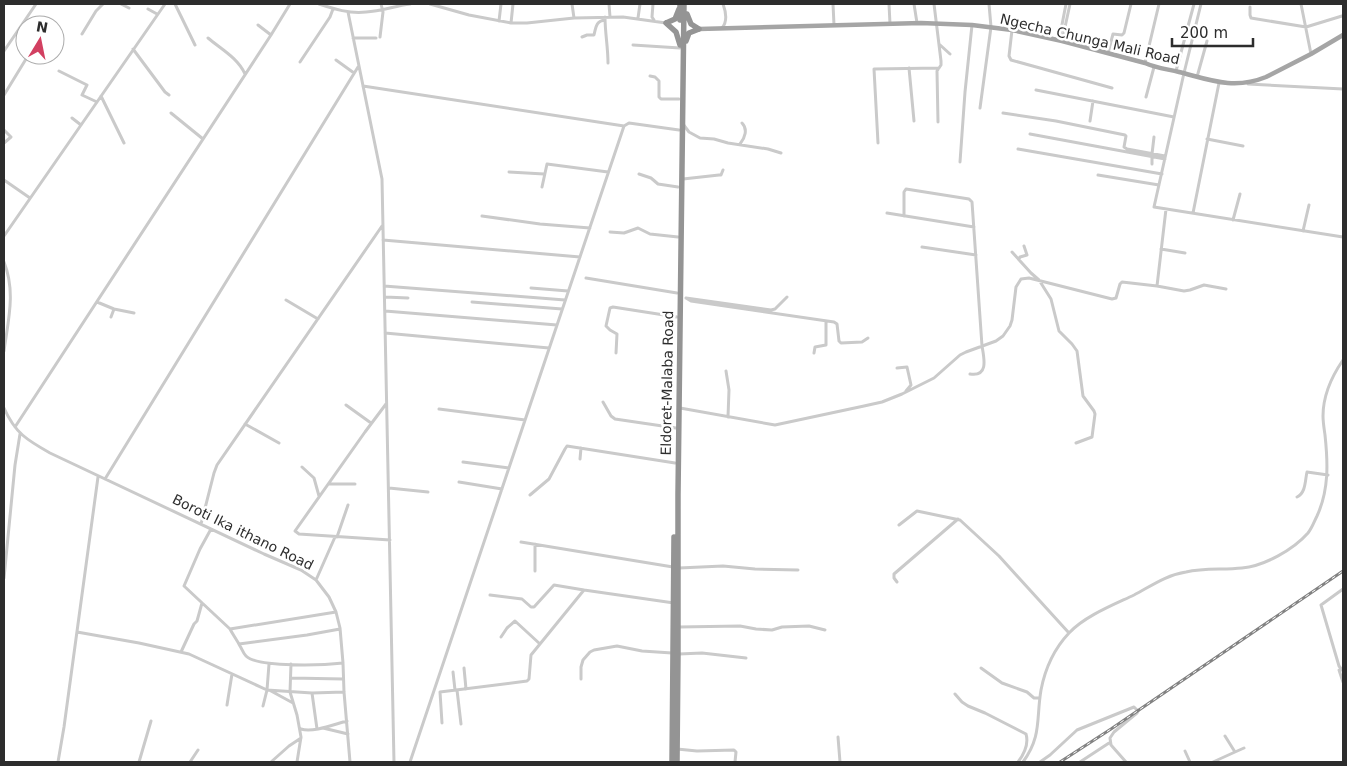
<svg xmlns="http://www.w3.org/2000/svg" width="1347" height="766" viewBox="0 0 1347 766" font-family="'DejaVu Sans',sans-serif">
	<style>
		.lines { fill: none; stroke-linecap: round; stroke-linejoin: round }
		.minor { stroke: #cacaca; stroke-width: 3 }
		.major { stroke: #a5a5a5; stroke-width: 4.5 }
		.highway { stroke: #949494; stroke-width: 5.5 }
		.rail-casing { stroke: #828282; stroke-width: 3 }
		.rail { stroke: #fff; stroke-width: 1; stroke-dasharray: 4; stroke-linecap: butt }
		.labels { text-anchor: middle; dominant-baseline: central; stroke-width: 5; stroke-linejoin: round; paint-order: stroke }
		.street-label { font-size: 14px; fill: #2d2d2d; stroke: #fff }
	</style>
	<rect width="100%" height="100%" fill="#fff"/>
	<g class="lines">
		<path class="minor" d="M121,4L129,8
			M175,4L195,45
			M319,4C334,9 350,14 366,12C381,11 395,6 410,4
			M430,4L469,15L511,23H527L574,18L623,17L666,23
			M572,4L574,18
			M609,4L610,17
			M653,4L652,17L654,20
			M833,4L834,25
			M889,4L890,24
			M914,4L917,23
			M934,4L941,61V65L937,71L938,122
			M1201,4L1184,73L1154,207L1343,237
			M1301,4L1311,54
			M1250,7V15L1251,18L1306,27L1342,16
			M148,9L157,14
			M348,12L382,179L394,762
			M605,17C605,33 608,47 608,63
			M638,18L640,4
			M499,21L501,4
			M511,23L513,4
			M258,25L271,35
			M722,28C728,21 726,12 723,4
			M1012,30L1009,56L1011,60L1112,88
			M82,34L96,11L103,4
			M380,37L383,12L381,4
			M582,37L587,35H594C596,27 596,21 605,20
			M208,38C221,49 238,58 245,74
			M353,38H376
			M1059,40L1066,4
			M1062,41L1070,4
			M939,44L950,54
			M633,45L680,48
			M133,49L165,92L169,95
			M4,51L36,4
			M1108,53L1113,34L1122,35L1124,33L1131,4
			M336,60L354,73
			M300,62L330,17L333,9
			M1145,63L1159,4
			M909,68L914,121
			M59,71L87,85L82,95L97,102
			M1176,71L1194,4
			M650,76L655,77L659,81V97L661,99H679
			M1197,77L1207,41
			M1248,84L1343,89
			M363,86L624,126L629,123L679,130
			M1036,90L1174,117
			M4,95L26,59
			M101,96L124,143
			M1146,97L1154,67
			M980,108L991,27L989,4
			M171,113L203,139
			M1003,113L1056,121L1125,135L1126,136L1124,147L1127,149L1165,156
			M72,118L81,125
			M1090,121L1093,101
			M683,124L689,132L700,138L714,139L728,143L768,149L781,153
			M4,130L11,137L4,143
			M1030,134L1165,159
			M1207,139L1243,146
			M878,143L874,69L939,68
			M740,144C745,138 748,129 742,123
			M1018,149L1162,174
			M1152,154L1154,137
			M960,162L965,92L972,25
			M1152,164V156
			M509,172L544,174
			M639,174L651,178L658,184L678,187
			M1098,175L1159,185
			M683,179L719,175H721L723,170
			M4,180L30,198
			M542,187L547,164L608,172
			M887,213L974,227
			M1193,213L1219,83
			M482,216L540,224L590,228
			M904,216V192L906,189L969,199L972,202L982,346C984,358 989,377 970,374
			M1233,220L1240,194
			M1303,231L1309,205
			M610,232L624,233L638,228L650,234L678,237
			M4,236L165,4
			M383,240L580,257
			M922,247L976,255
			M1161,249L1185,253
			M1012,252L1031,273L1039,280L1051,299L1059,331L1072,344L1077,351L1083,396L1094,411L1095,414L1092,437L1076,443
			M1019,259L1020,257L1027,255L1024,246
			M4,262C16,292 8,321 4,351
			M586,278L677,293
			M384,286L565,300
			M1157,286L1184,291L1190,290L1204,285L1226,289
			M531,288L568,291
			M385,297L408,298
			M686,298L691,301L834,322L837,324L839,341L841,343L862,342L868,338
			M686,298L771,310L775,309L787,297
			M286,300L318,319
			M97,302L114,309L134,313
			M472,302L562,309
			M385,311L557,325
			M111,317L114,309
			M385,333L549,348
			M616,353L617,334L610,330L606,326L610,308L613,307L677,317
			M814,353L815,347L826,345V321
			M897,368L907,367L911,385L906,391
			M726,371L729,390L728,417
			M603,402L611,416L615,419L676,428
			M386,404L365,432L295,531L299,534L390,540
			M346,405L371,423
			M4,408C15,433 27,440 50,453L264,554L301,570L316,580L329,597L336,612L340,628L343,663L344,692L350,762
			M680,408L775,425L864,406L882,402L902,394L934,378L960,355L966,352L996,341L1003,336L1010,326L1012,320L1016,287L1021,279L1029,278L1112,299L1116,298L1120,284L1122,282L1157,286L1166,209
			M439,409L525,420
			M245,424L279,443
			M15,427L271,35L290,4
			M580,459L581,448
			M463,462L509,468
			M302,467L314,478L319,496
			M105,479L358,67
			M459,482L502,489
			M329,484H355
			M389,488L428,492
			M530,495L549,479L565,449L567,446L675,463
			M1297,497C1306,493 1305,480 1307,472L1328,475
			M201,524L214,473L217,465L382,226
			M899,525L917,511L960,520L999,556L1069,633
			M211,529L200,549L184,586L230,629C233,635 237,640 240,646C242,649 243,653 246,656C258,668 325,665 343,663
			M337,537L348,505
			M521,542L673,567
			M535,544V571
			M679,568L723,566L755,569L798,570
			M4,578L15,465L20,434
			M316,580L335,537
			M897,582L894,578V574L958,519
			M1343,589L1321,605L1339,666L1342,670H1339L1343,682
			M490,595L522,599L531,607H534L554,585L584,590
			M679,627L740,626L756,629L772,630L782,627L809,626L825,630
			M230,629L336,612
			M77,632L139,643L189,654L267,690L312,693L344,692
			M501,637L507,628L515,621L540,644
			M239,644L307,635L340,629
			M181,652L194,624L197,621L202,603
			M679,654L702,653L746,658
			M291,664L290,692L297,715L301,737L297,762
			M464,668L466,689
			M981,668L1002,683L1027,692L1034,698H1040
			M453,672L455,690
			M291,678L343,679
			M581,679V667L583,660L590,652L594,650L617,646L642,651L672,653
			M457,690L461,724
			M271,691L293,703
			M312,693L317,729
			M955,694L962,702L968,706L985,713L1026,734C1029,744 1024,754 1018,762
			M227,705L232,674
			M263,706L267,690L269,664
			M442,723L440,692L527,681L529,679L531,655L584,590L674,603
			M323,728L348,734
			M301,729C313,733 335,724 347,721
			M838,737L840,762
			M677,749L697,751L734,750L736,752L735,762
			M1185,751L1190,762
			M1235,752L1244,748
			M58,762L64,727L98,477
			M139,762L151,721
			M190,762L198,750
			M271,762L289,746L301,738
			M410,762L624,126
			M1023,762C1042,736 1036,719 1041,690C1045,669 1054,649 1069,633C1085,616 1113,605 1134,595C1151,586 1166,575 1186,572C1204,568 1223,570 1242,568C1264,566 1293,550 1308,533C1312,528 1314,522 1317,516C1329,490 1328,463 1325,435C1324,428 1323,422 1323,416C1323,395 1332,376 1343,360
			M1040,762L1050,755L1077,730L1134,707L1138,711L1137,713L1114,732L1110,738L1111,745L1126,762
			M1080,762L1109,743
			M1213,762L1235,752L1225,736"/>
		<path class="major" d="M699,29L921,23L972,25L1012,30L1062,41L1145,63C1156,68 1167,69 1179,72C1210,80 1234,90 1266,77L1311,54L1343,35"/>
		<path class="highway" d="M687,14L691,24L699,29
			M680,20V4
			M666,23L676,32L680,45
			M666,23L675,19L679,9
			M686,41L689,33L699,29
			M672,762L674,537
			M677,762L678,654V494L684,4"/>
		<g class="rail-casing">
			<path id="rail" d="M1060,762L1111,729L1343,571"/>
		</g>
		<use href="#rail" class="rail"/>
	</g>
	<g class="labels">
		<g class="street-label">
			<text transform="translate(1090 39) rotate(13)">Ngecha Chunga Mali Road</text>
			<text transform="translate(667 383) rotate(-89)">Eldoret-Malaba Road</text>
			<text transform="translate(243 532) rotate(26)">Boroti Ika ithano Road</text>
		</g>
	</g>
	<rect width="1347" height="766" fill="none" stroke="#2d2d2d" stroke-width="10"/>
	<g transform="translate(40 40) rotate(10)"><circle r="24" fill="#ffffff" stroke="#ababab"/>
	<path d="M0-4L9 19L0 12L-9 19Z" fill="#d24061"/>
	<text y="-8" font-size="14" font-weight="bold" text-anchor="middle" fill="#2d2d2d">N</text>
	</g>
	<path d="M1172 38v8h81v-8" fill="none" stroke="#2d2d2d" stroke-width="2.5"/>
	<text x="1180" y="38" font-size="15" fill="#2d2d2d" stroke="#ffffff" stroke-width="4" paint-order="stroke">200 m</text>
</svg>
